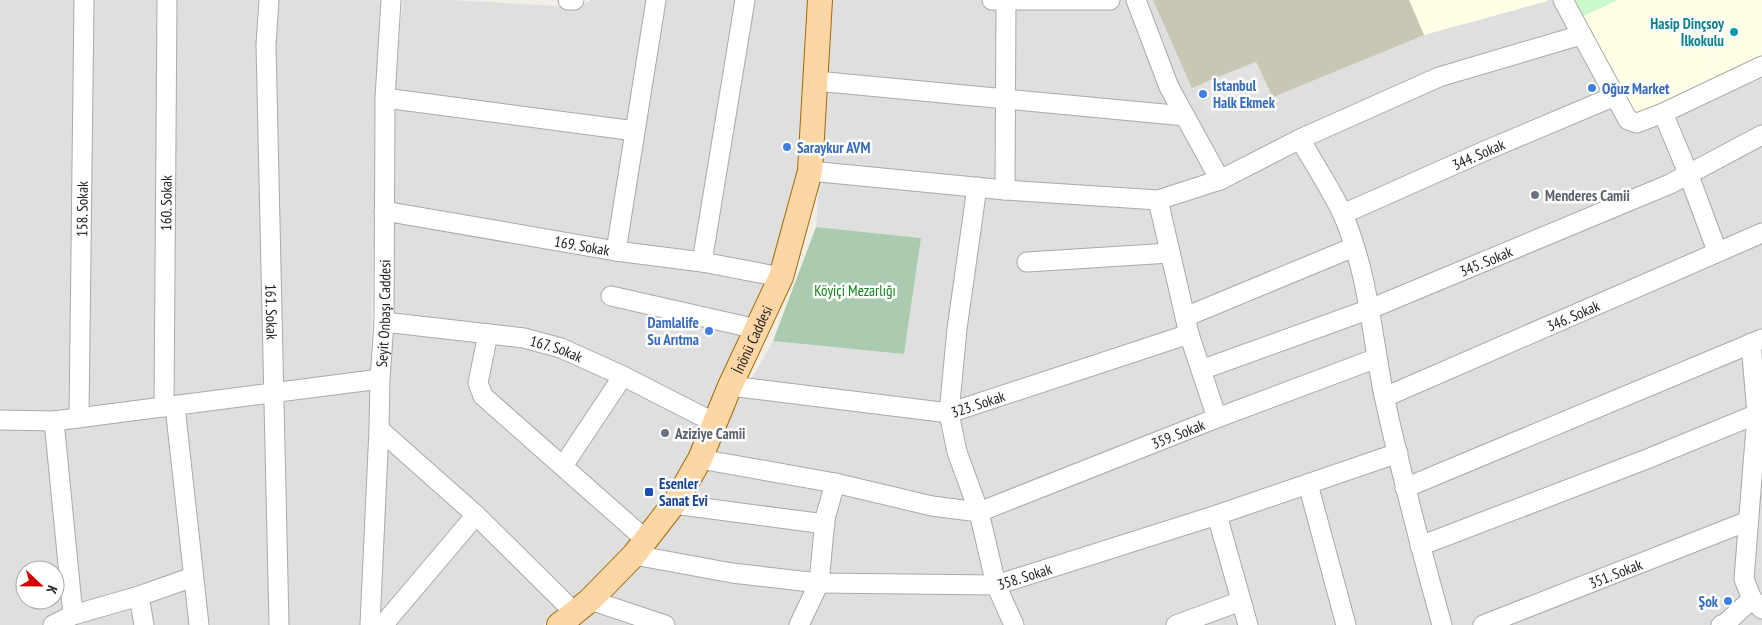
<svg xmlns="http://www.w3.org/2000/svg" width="1762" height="625" viewBox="0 0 1762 625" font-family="'PT Sans Narrow',sans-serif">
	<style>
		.residential { fill: #e0dfdf; fill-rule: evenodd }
		.education { fill: #ffffe5 }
		.construction { fill: #c7c7b4 }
		.cemetery { fill: #aacbaf }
		.park { fill: #c8facc }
		.parking { fill: #e2e2e2 }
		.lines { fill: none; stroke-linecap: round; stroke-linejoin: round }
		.minor-casing { stroke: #a9a9a9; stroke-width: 21 }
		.major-casing { stroke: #a06b00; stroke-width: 26 }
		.minor { stroke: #fff; stroke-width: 19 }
		.major { stroke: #fcd6a4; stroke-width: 24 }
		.culture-dot { fill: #0f9aa8; stroke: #fff; stroke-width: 2 }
		.shop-dot { fill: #3f7fe0; stroke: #fff; stroke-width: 2 }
		.worship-dot { fill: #6b7280; stroke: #fff; stroke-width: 2 }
		.transit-dot { fill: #1a4fb4; stroke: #fff; stroke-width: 2 }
		.labels { text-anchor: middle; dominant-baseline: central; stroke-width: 5; stroke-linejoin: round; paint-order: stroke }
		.culture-label { font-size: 15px; font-weight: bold; fill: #0d838f; stroke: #fff; text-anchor: end }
		.shop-label { font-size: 15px; font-weight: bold; fill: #366cbe; stroke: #fff; text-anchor: start }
		.street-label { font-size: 15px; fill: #222; stroke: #fff }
		.worship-label { font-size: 15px; font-weight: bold; fill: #5b616d; stroke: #fff; text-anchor: start }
		.park-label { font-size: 15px; fill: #0c8416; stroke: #fff }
		.transit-label { font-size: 15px; font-weight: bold; fill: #164399; stroke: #fff; text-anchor: start }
	</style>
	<rect width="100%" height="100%" fill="#f2efe9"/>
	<path class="residential" d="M0,0H381L363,625H0ZM25,570H55V600H25Z
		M403,0H450L576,7L591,0H811L800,164L779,267L703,436L644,528L592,586L543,625H378L392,108Z
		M830,0H1762V625H571L672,517L773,341L904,354L921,238L816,227Z"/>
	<path class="education" d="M1409,0H1547L1548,1L1424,35Z
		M1617,0H1762V59L1637,123L1583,16Z"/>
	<path class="construction" d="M1153,0H1409L1424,35L1273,97L1256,62L1192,88Z"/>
	<path class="cemetery" d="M816,227L921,238L904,354L773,341Z"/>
	<path class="park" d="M1573,0H1617L1583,16Z"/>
	<path class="parking" d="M1256,62L1270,92L1211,116L1202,102L1210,97L1203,83Z"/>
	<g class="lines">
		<g class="minor-casing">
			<g id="minor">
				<path id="s1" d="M269,0L266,45L279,625"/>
				<path d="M568,0H574"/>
				<path d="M992,0H1110"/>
				<path d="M1136,0L1169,87L1220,180"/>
				<path d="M1563,0L1628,120L1637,123L1663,113L1762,66"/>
				<path d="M816,81L1185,116"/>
				<path d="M385,98L635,131"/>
				<path d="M1663,113L1688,173L1717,251"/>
				<path d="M1300,139C1314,164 1331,189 1343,215C1368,272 1372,336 1384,396C1401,473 1421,549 1442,625"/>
				<path d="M810,171L1005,190L1158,200L1220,180L1300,139L1439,77L1581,35"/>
				<path d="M977,187L957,329L949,413L957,452L979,512L996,585L1014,625"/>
				<path d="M1005,190L1006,1"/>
				<path d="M1158,200L1189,334L1217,418"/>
				<path id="s2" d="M384,211L616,251L702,262L781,277"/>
				<path id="s3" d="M1343,214L1487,150L1615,96"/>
				<path d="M616,251L656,0"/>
				<path d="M702,262L745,0"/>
				<path d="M1027,262L1170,253"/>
				<path d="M611,296L757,329"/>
				<path d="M1185,317L1354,247"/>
				<path id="s4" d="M384,322L524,338L561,348L623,376L715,423"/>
				<path d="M488,334L478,383L483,396L645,539"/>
				<path d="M1751,343L1757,414L1744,579L1752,599L1762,609"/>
				<path id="s5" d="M1201,370L1370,309L1670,184L1762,135"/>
				<path id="s6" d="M730,386L949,413L1189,334"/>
				<path id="s7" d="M1385,397L1762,233"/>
				<path d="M175,406L199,625"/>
				<path id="s8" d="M164,407L167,0"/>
				<path id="s9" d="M79,418L84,0"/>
				<path d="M0,420L54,421L380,379"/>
				<path d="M54,421L73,615"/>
				<path d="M379,429L476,515L574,612"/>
				<path id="s10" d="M700,459L835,483L932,506L979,512L1217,418L1377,358"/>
				<path d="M563,466L623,376"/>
				<path d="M1308,484L1346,625"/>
				<path d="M1405,488L1762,339"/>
				<path d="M673,504L825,524"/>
				<path d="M1217,515L1248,625"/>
				<path d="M1420,546L1647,459L1762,412"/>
				<path id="s11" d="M634,555L732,573L819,583L996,585L1217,515L1398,453"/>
				<path d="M139,596L144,625"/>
				<path d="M590,600L665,625"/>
				<path d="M53,625L73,615L139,596L193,577"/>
				<path id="s12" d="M370,625L379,429L380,379L384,322L385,98L391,0"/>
				<path d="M383,625L476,515"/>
				<path d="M799,625L819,583L825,519L835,483"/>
				<path d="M1176,625L1241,601"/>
				<path id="s13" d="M1483,625L1748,521"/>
				<path d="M1721,625L1726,623L1752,599"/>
			</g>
		</g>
		<g class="major-casing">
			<g id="major">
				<path id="s14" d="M559,625L590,600L634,555L676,501L700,459L730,386L781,277L810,171L820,0"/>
			</g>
		</g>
		<use href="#minor" class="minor"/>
		<use href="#major" class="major"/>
	</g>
	<circle class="culture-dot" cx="1734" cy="32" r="5"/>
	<g class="shop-dot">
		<circle cx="1592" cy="88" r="5"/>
		<circle cx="1203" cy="94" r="5"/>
		<circle cx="787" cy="147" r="5"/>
		<circle cx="709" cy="331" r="5"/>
		<circle cx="1728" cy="601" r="5"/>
	</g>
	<g class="worship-dot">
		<circle cx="1535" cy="195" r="5"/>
		<circle cx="665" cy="433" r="5"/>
	</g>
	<rect class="transit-dot" x="644" y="487" width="10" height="10" rx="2.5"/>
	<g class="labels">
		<g class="culture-label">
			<text x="1724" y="23">Hasip Dinçsoy<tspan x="1724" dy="17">İlkokulu</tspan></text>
		</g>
		<g class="shop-label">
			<text x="1213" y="85">İstanbul<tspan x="1213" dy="17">Halk Ekmek</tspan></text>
			<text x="1602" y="88">Oğuz Market</text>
			<text x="797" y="147">Saraykur AVM</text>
			<text x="699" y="322" text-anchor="end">Damlalife<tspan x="699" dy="17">Su Arıtma</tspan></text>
			<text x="1718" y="601" text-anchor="end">Şok</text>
		</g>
		<g class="street-label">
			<text stroke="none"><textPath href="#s3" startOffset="148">344. Sokak</textPath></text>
			<text stroke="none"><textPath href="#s8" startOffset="204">160. Sokak</textPath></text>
			<text stroke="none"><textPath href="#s9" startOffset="209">158. Sokak</textPath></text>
			<text stroke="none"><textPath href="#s2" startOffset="201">169. Sokak</textPath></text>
			<text stroke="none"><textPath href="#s5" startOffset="305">345. Sokak</textPath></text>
			<text stroke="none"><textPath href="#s1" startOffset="312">161. Sokak</textPath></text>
			<text stroke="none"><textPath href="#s12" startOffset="312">Seyit Onbaşı Caddesi</textPath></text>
			<text stroke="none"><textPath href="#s7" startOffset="205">346. Sokak</textPath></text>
			<text stroke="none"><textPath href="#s14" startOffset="350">İnönü Caddesi</textPath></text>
			<text stroke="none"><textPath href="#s4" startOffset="175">167. Sokak</textPath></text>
			<text stroke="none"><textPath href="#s6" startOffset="251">323. Sokak</textPath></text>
			<text stroke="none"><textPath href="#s10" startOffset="498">359. Sokak</textPath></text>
			<text stroke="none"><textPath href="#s13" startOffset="142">351. Sokak</textPath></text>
			<text stroke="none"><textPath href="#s11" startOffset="394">358. Sokak</textPath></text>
		</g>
		<g class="worship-label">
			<text x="1545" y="195">Menderes Camii</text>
			<text x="675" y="433">Aziziye Camii</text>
		</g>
		<g class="park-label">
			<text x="855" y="290">Köyiçi Mezarlığı</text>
		</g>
		<g class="transit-label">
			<text x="659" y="483">Esenler<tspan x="659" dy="17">Sanat Evi</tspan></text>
		</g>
	</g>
	<g transform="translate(40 585) rotate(112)"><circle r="24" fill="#ffffff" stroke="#a7a7a7"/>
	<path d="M0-4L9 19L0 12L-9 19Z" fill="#d40000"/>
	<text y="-8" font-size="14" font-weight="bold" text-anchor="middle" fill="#222222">K</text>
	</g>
</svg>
